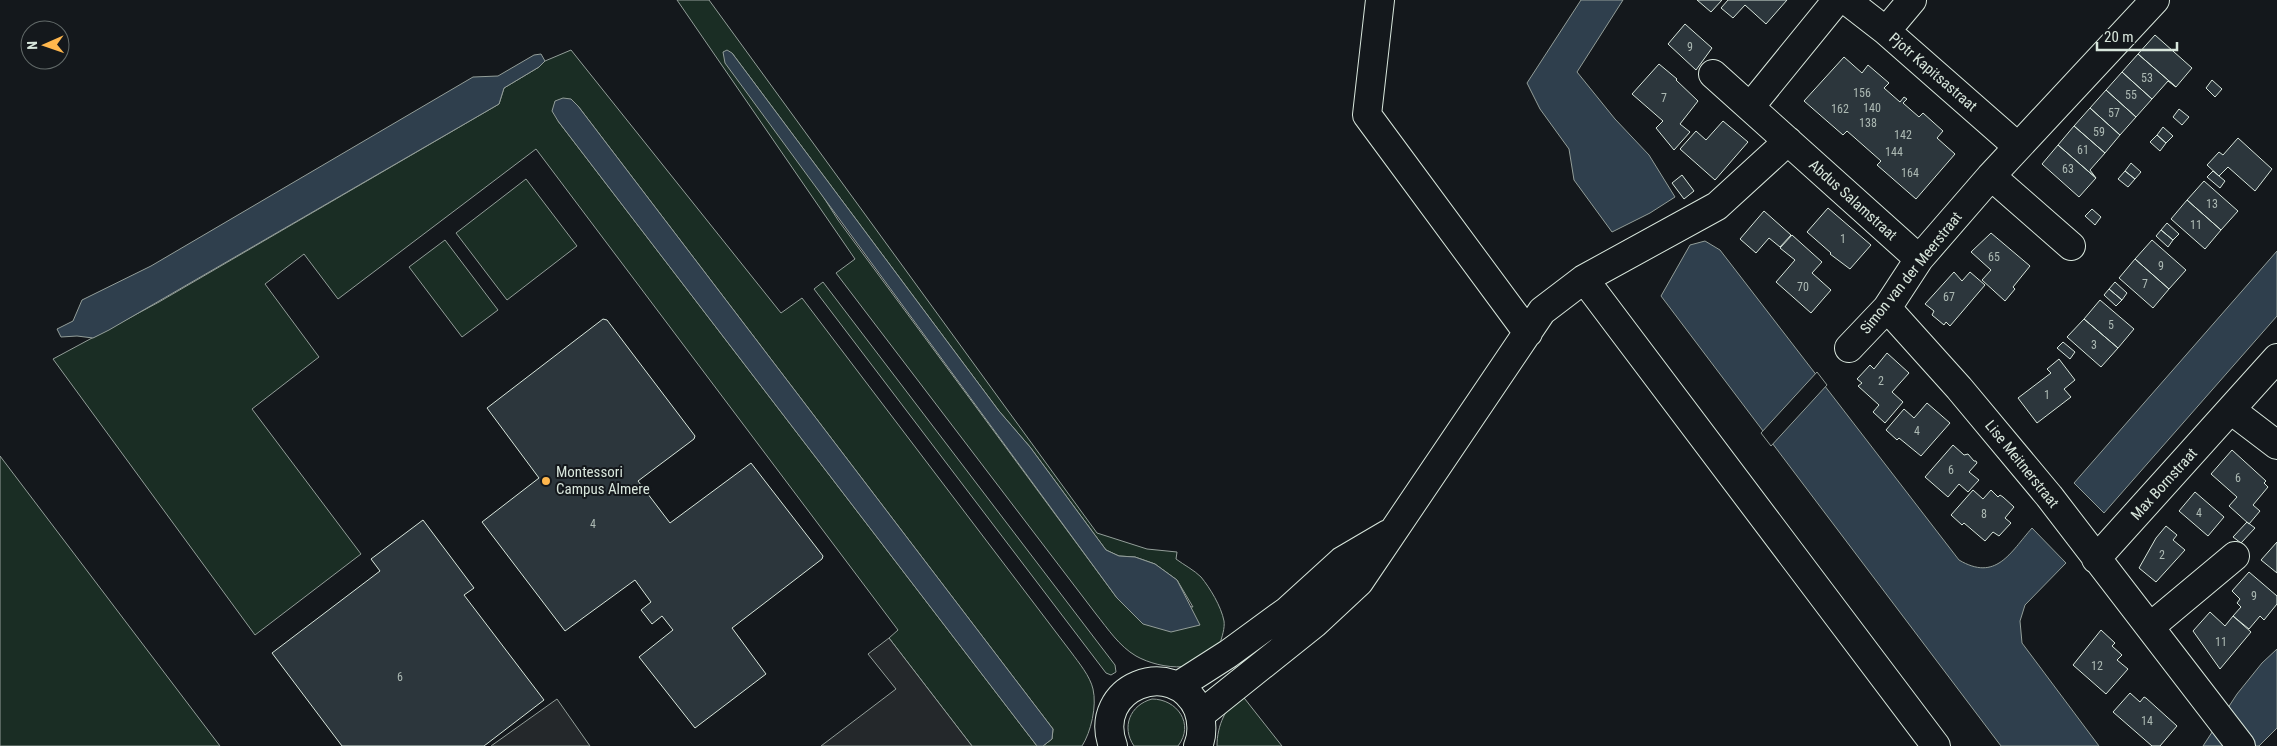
<svg xmlns="http://www.w3.org/2000/svg" width="2277" height="746" viewBox="0 0 2277 746" font-family="'Roboto Condensed',sans-serif">
	<style>
		.green { fill: #1a2d24; stroke: #939e99; fill-rule: evenodd }
		.parking { fill: #24282b; stroke: #939e99 }
		.water { fill: #2f3f4d; stroke: #939e99 }
		.pier { fill: #14181c; stroke: #939e99 }
		.building { fill: #2c363c; stroke: #d8e6dc }
		.lines { fill: none; stroke-linecap: round; stroke-linejoin: round }
		.minor-casing { stroke: #d8e6dc; stroke-width: 30 }
		.minor { stroke: #14181c; stroke-width: 28 }
		.poi-dot { fill: #ffb74d; stroke: #14181c; stroke-width: 2 }
		.labels { text-anchor: middle; dominant-baseline: central; stroke-width: 4; stroke-linejoin: round; paint-order: stroke }
		.number-label { font-size: 12px; fill: #adbab4 }
		.street-label { font-size: 15px; fill: #d8e6dc; stroke: #14181c }
		.poi-label { font-size: 15px; fill: #d8e6dc; stroke: #14181c; text-anchor: start }
	</style>
	<rect width="100%" height="100%" fill="#14181c"/>
	<path class="green" d="M677,0H709L1097,533L1147,549L1177,552L1176,559C1184,565 1194,570 1201,577C1210,588 1221,606 1224,621C1225,628 1222,637 1220,643C1207,675 1161,670 1136,656C1119,646 1108,629 1096,614L836,273L855,259ZM732,53L999,411L1030,447L1106,550L1119,556L1135,557L1155,564L1177,580L1193,607L1117,598L838,220Z
		M571,50L781,313L802,298L1071,652C1079,663 1090,676 1093,689C1097,706 1091,732 1082,746H1043L1052,739L1053,729L578,106L558,121L1037,746H972L889,638L898,630L536,149L338,299L304,254L265,284L319,357L252,409L361,554L255,635L53,359L159,302L499,104L504,88L539,67L545,61Z
		M526,179L577,246L507,300L456,233Z
		M445,240L498,310L462,337L409,267Z
		M823,282L1115,665L1116,672L1111,675L1106,673L814,289Z
		M0,456L220,746H0Z
		M1241,694L1282,746H1217C1217,725 1226,707 1241,694Z
		M1152,699C1177,699 1195,724 1178,746H1134C1121,727 1130,705 1152,699Z"/>
	<path class="parking" d="M889,638L972,746H821L896,689L868,654Z
		M557,699L590,746H491Z"/>
	<path class="water" d="M1581,0H1623L1577,72L1615,119L1649,155L1675,197L1650,213L1612,232L1574,180L1569,149L1540,109L1527,83Z
		M727,50L732,53L999,411L1030,447L1106,550L1119,556L1135,557L1155,564L1177,580L1200,625L1171,632L1143,624L1117,598L725,63L723,52Z
		M541,54L545,61L539,67L504,88L499,104L109,330L93,338L77,336L61,337L57,329L73,321L82,300L151,266L473,77L498,76L534,55Z
		M563,98L571,99L578,106L1053,729L1052,739L1043,746H1037L558,121L552,111L555,101Z
		M1705,241L1720,250L1959,560C1996,582 2010,553 2032,528L2066,563L2025,605L2020,621L2022,643L2099,746H2001L1661,296L1690,245Z
		M2277,251V316L2104,513L2074,483Z
		M2277,649V728L2259,746H2203L2237,694L2262,663Z"/>
	<path class="pier" d="M1817,372L1827,385L1771,446L1761,433Z"/>
	<path class="building" d="M1697,0H1722L1711,12Z
		M1728,0H1787L1766,24L1745,5L1733,18L1721,8Z
		M1685,24L1712,48L1696,70L1668,44Z
		M2155,35L2192,68L2176,87L2138,54Z
		M2138,54L2176,87L2168,81L2152,99L2122,72Z
		M1844,57L1862,73L1868,65L1889,83L1884,88L1900,102L1904,97L1907,99L1903,103L1919,117L1923,113L1943,131L1937,138L1955,154L1916,199L1877,165L1881,161L1847,131L1843,135L1804,101Z
		M1659,64L1677,79L1676,80L1698,101L1680,124L1690,132L1674,150L1656,128L1663,121L1632,94Z
		M2122,72L2152,99L2136,117L2106,90Z
		M2212,80L2222,89L2215,97L2206,88Z
		M2106,90L2136,117L2120,135L2090,108Z
		M2090,108L2120,135L2105,153L2074,126Z
		M2179,109L2189,117L2182,125L2173,117Z
		M1723,121L1748,142L1715,180L1680,149L1696,131L1706,140Z
		M2074,126L2105,153L2090,170L2096,178L2058,145Z
		M2163,127L2173,136L2166,143L2157,135Z
		M2157,135L2166,143L2160,151L2150,142Z
		M2238,138L2272,169L2255,191L2228,167L2219,176L2207,165L2219,152L2223,155Z
		M2058,145L2096,178L2079,197L2042,164Z
		M2131,163L2141,172L2135,179L2125,171Z
		M2125,171L2135,179L2128,187L2118,179Z
		M2213,171L2225,181L2220,188L2207,177Z
		M1682,175L1694,191L1684,199L1672,183Z
		M2204,181L2238,211L2221,230L2187,200Z
		M2187,200L2221,230L2205,249L2171,219Z
		M1828,208L1871,245L1850,269L1830,254L1831,253L1807,232Z
		M2092,209L2101,217L2095,225L2085,216Z
		M1764,211L1791,235L1780,247L1769,238L1756,253L1740,239Z
		M2167,223L2179,234L2173,240L2161,230Z
		M2161,230L2173,240L2168,247L2156,236Z
		M1991,233L2030,266L2013,287L2015,289L2005,301L1982,280L1991,270L1971,252Z
		M1792,235L1822,262L1812,273L1831,290L1811,313L1776,282L1795,260L1780,248Z
		M2152,240L2186,270L2169,289L2135,259Z
		M2135,259L2169,289L2153,308L2119,278Z
		M1954,272L1962,281L1970,272L1985,285L1950,326L1946,322L1944,325L1932,315L1934,311L1925,304Z
		M2115,282L2127,293L2122,300L2109,289Z
		M2109,289L2122,300L2116,306L2104,295Z
		M2100,300L2134,329L2118,348L2084,319Z
		M603,319L607,320L695,436L694,439L638,481L670,523L751,463L823,556L822,559L732,628L766,674L695,728L639,657L673,630L662,616L652,624L641,610L651,602L635,580L565,631L482,522L539,478L487,408Z
		M2084,319L2118,348L2101,367L2067,337Z
		M2063,342L2075,352L2070,359L2057,348Z
		M1887,353L1909,373L1892,392L1903,402L1885,423L1873,412L1879,405L1858,386L1862,383L1857,379L1870,365L1874,369Z
		M2059,359L2075,380L2064,389L2071,397L2037,423L2018,398L2051,373L2047,369Z
		M1927,403L1950,423L1921,456L1899,438L1897,440L1886,430L1904,409L1914,418Z
		M1953,445L1964,455L1968,454L1974,461H1976L1977,463L1969,472L1979,480L1968,492L1959,484L1948,497L1925,477Z
		M2232,450L2266,481L2264,483L2268,487L2253,505L2260,511L2249,524L2229,506L2237,497L2211,474Z
		M1973,490L1983,499L1991,490L1998,497L2000,495L2003,497L2014,507L2005,518L2011,523L1999,536L1993,532L1985,541L1964,523L1962,525L1951,515Z
		M2195,492L2224,517L2208,536L2179,511Z
		M423,520L474,588L464,595L544,700L484,746H342L272,653L380,571L371,559Z
		M2247,522L2255,528L2241,543L2233,537Z
		M2166,526L2177,535L2173,540L2185,550L2156,582L2139,568L2156,538Z
		M2277,542V573L2261,560Z
		M2249,572L2277,596V604L2264,620L2260,616L2249,629L2233,616L2241,607L2237,603L2240,599L2232,591Z
		M2210,612L2225,626L2233,616L2251,632L2220,669L2193,631Z
		M2101,630L2115,643L2112,646L2122,655L2117,660L2128,669L2106,694L2073,665Z
		M2130,693L2140,702L2144,697L2146,698L2177,726L2160,746H2152L2113,712Z"/>
	<g class="lines">
		<g class="minor-casing">
			<path id="minor" d="M1380,0L1367,115L1528,333
				M1846,0L1886,31L2017,146
				M1886,31L1912,0
				M1713,74L1919,259
				M1750,107L1837,0
				M1991,176L2071,246
				M1584,279L1936,746
				M1887,308L1959,388L2049,496L2241,746
				M1849,348L1887,308L1919,259L1991,176L2155,0
				M2231,410L2277,445
				M2096,559L2277,358
				M2150,627L2235,556
				M1178,686L1228,654L1287,611L1342,561L1388,534
				M1200,715L1315,623L1359,582L1542,311L1584,279L1717,206L1788,141
				M1113,746C1091,687 1174,655 1198,709C1202,720 1203,735 1198,746"/>
		</g>
		<use href="#minor" class="minor"/>
	</g>
	<circle class="poi-dot" cx="546" cy="481" r="5"/>
	<g class="labels">
		<g class="number-label">
			<text x="1690" y="47">9</text>
			<text x="2147" y="78">53</text>
			<text x="1862" y="93">156</text>
			<text x="2131" y="95">55</text>
			<text x="1664" y="98">7</text>
			<text x="1872" y="108">140</text>
			<text x="1840" y="109">162</text>
			<text x="2114" y="113">57</text>
			<text x="1868" y="123">138</text>
			<text x="2099" y="132">59</text>
			<text x="1903" y="135">142</text>
			<text x="2083" y="150">61</text>
			<text x="1894" y="152">144</text>
			<text x="2068" y="169">63</text>
			<text x="1910" y="173">164</text>
			<text x="2212" y="204">13</text>
			<text x="2196" y="225">11</text>
			<text x="1843" y="239">1</text>
			<text x="1994" y="257">65</text>
			<text x="2161" y="266">9</text>
			<text x="2145" y="284">7</text>
			<text x="1803" y="287">70</text>
			<text x="1949" y="297">67</text>
			<text x="2111" y="325">5</text>
			<text x="2094" y="345">3</text>
			<text x="1881" y="381">2</text>
			<text x="2047" y="395">1</text>
			<text x="1917" y="431">4</text>
			<text x="1951" y="470">6</text>
			<text x="2238" y="478">6</text>
			<text x="2199" y="513">4</text>
			<text x="1984" y="514">8</text>
			<text x="593" y="524">4</text>
			<text x="2162" y="555">2</text>
			<text x="2254" y="596">9</text>
			<text x="2221" y="642">11</text>
			<text x="2097" y="666">12</text>
			<text x="400" y="677">6</text>
			<text x="2147" y="721">14</text>
		</g>
		<g class="street-label">
			<text transform="translate(1933 72) rotate(41)">Pjotr Kapitsastraat</text>
			<text transform="translate(1853 200) rotate(42)">Abdus Salamstraat</text>
			<text transform="translate(1911 273) rotate(-51)">Simon van der Meerstraat</text>
			<text transform="translate(2022 464) rotate(51)">Lise Meitnerstraat</text>
			<text transform="translate(2164 484) rotate(-48)">Max Bornstraat</text>
		</g>
		<g class="poi-label">
			<text x="556" y="472">Montessori<tspan x="556" dy="17">Campus Almere</tspan></text>
		</g>
	</g>
	<g transform="translate(45 45) rotate(268)"><circle r="24" fill="#14181c" stroke="#626a69"/>
	<path d="M0-4L9 19L0 12L-9 19Z" fill="#ffb74d"/>
	<text y="-8" font-size="14" font-weight="bold" text-anchor="middle" fill="#d8e6dc">N</text>
	</g>
	<path d="M2097 42v8h80v-8" fill="none" stroke="#d8e6dc" stroke-width="2.5"/>
	<text x="2104" y="42" font-size="15" fill="#d8e6dc" stroke="#14181c" stroke-width="4" paint-order="stroke">20 m</text>
</svg>
